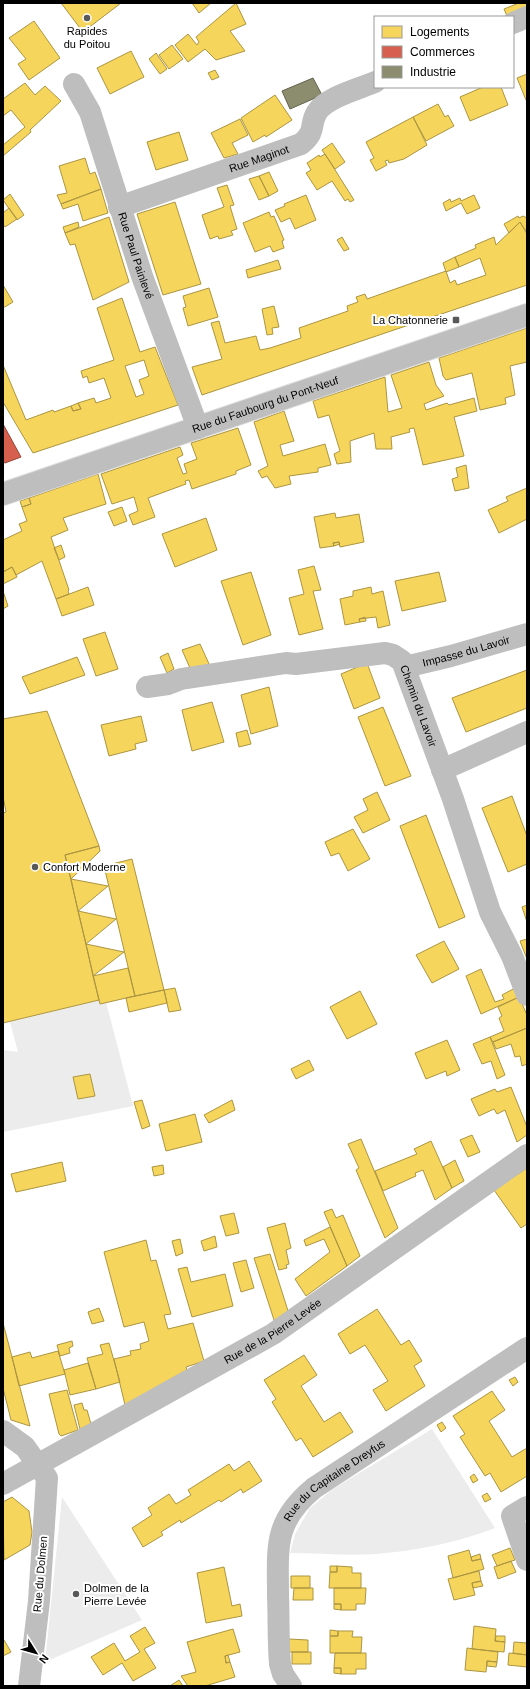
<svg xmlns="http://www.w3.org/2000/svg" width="530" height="1689" viewBox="0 0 530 1689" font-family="Helvetica,sans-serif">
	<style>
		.grass { fill: #ececec }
		.homes { fill: #f6d55c; stroke: #ac9540; fill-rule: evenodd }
		.shops { fill: #d6604d; stroke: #964336 }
		.industry { fill: #8c8c6e; stroke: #62624d }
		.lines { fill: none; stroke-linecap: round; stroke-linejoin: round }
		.major-casing { stroke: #dbdbdb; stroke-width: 24 }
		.minor { stroke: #bebebe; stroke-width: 22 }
		.major { stroke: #bebebe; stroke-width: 22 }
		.poi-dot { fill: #595959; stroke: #fff; stroke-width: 1.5 }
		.labels { text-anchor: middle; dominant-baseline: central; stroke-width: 4; stroke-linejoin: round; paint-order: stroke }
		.poi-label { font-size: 11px; fill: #000; stroke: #fff; text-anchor: start }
		.street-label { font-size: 11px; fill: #000; stroke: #fff }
	</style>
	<rect width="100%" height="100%" fill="#fff"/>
	<path class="grass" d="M99,1000L106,1002L133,1106L3,1132V1050L18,1052L10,1022Z
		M432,1429L495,1528C460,1542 414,1551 376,1554C348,1556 318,1553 290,1553L295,1534L310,1508L333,1489Z
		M62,1497L142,1620L45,1662Z"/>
	<path class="homes" d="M61,3H121L83,32Z
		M192,3H211L199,13Z
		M236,3L246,24L230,31L245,51L216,60L205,49L188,62L175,45L188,34L197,45L199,42L196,37Z
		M519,3H527V7L507,16L504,9Z
		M34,21L60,58L29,80L18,64L26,59L9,38Z
		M172,45L183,59L169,69L159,55Z
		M131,51L144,77L110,94L97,68Z
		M156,53L167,69L160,74L149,59Z
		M215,70L219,77L212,80L208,73Z
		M527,74V100H526L517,78Z
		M25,83L35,95L45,86L61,101L30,130L31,132L3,156V145L25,127L11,110L3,116V99Z
		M483,87H501L508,105L470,121L460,97Z
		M275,95L292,120L266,137L265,135L253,142L241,118Z
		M438,104L445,117L448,115L454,126L426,141L413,117Z
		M413,117L427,145L404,159L389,163L388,160L385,161L387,165L376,171L370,160L374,158L366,142Z
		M240,119L248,135L232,143L238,154L224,158L211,133Z
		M179,132L188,160L156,170L147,142Z
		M332,143L345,162L335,169L322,150Z
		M325,154L354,200L350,202L348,199L345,201L332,181L317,190L306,173L311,170L307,163L319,155L320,157Z
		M85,158L90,174L95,172L101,189L61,204L57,195L67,193L59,166Z
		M269,172L278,191L269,196L259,176Z
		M259,176L269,196L259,200L249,179Z
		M227,185L234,205L230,206L237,229L231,231L233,235L219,239L218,236L210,239L202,215L224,207L217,188Z
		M101,189L108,213L83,221L78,204L63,209L61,204Z
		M10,194L24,215L17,220L3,200Z
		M306,195L316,220L295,229L290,218L281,222L275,210L285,206L284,204Z
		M474,195L480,208L467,214L461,203L446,211L443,203L450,199L451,202L460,198L461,201Z
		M175,202L201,284L163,295L137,214Z
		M9,208L17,219L5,227L3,224V213Z
		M269,212L271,217L274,216L284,240L282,241L284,248L273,252L270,246L255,252L243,223Z
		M518,216L519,218L523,216L527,218V229L525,230L520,222L509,233L504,224Z
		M109,217L129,282L93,300L75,244L70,245L65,233Z
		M78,222L79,227L65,233L63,227Z
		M520,222L527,234V285L202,395L192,367L222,359L211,323L219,321L225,343L256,336L260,350L270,348L301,338L299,328L348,311L347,306L358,302L356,297L365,294L367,299L446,271L450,283L455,280L457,285L486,275L480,258L459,267L455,257L476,248L475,245L494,237L496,245Z
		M342,237L349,249L344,251L337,240Z
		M455,257L459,267L446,272L443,263Z
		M278,260L281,269L248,278L246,270Z
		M3,285L13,302L3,308Z
		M209,288L218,317L188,326L183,308L186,307L183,296Z
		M122,298L140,352L155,347L178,405L33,453L3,402V365L26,420L53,410L54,412L71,406L73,411L81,409L78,403L94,398L96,403L111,398L104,378L89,383L87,376L83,378L81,371L114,360L97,308ZM144,360L149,376L139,380L144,394L136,397L125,366Z
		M274,306L279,327L272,328L273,334L267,335L262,309Z
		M527,328V362L510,366L515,395L505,398L506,404L480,410L472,373L446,380L443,376L439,358Z
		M429,362L436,385L444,396L424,404L426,410L447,403L449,405L474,398L477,411L454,417L464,456L423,465L414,428L409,429L410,432L391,437L392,449H376L374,433L350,441L351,462L337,464L334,454L340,451L329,415L318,418L313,401L385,377L388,412L402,408L391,375Z
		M78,403L81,409L73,411L71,406Z
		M284,411L294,441L280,445L283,456L325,444L331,465L318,468V472L289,476L291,484L275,488L267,476L262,478L258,471L268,466L254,422Z
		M238,428L251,465L236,471V474L192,489L189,480L185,481L186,484L148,498L155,517L133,525L129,515L138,511L134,497L112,504L101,474L180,447L183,455L177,458L183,474L187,473L184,464L197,459L191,443Z
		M466,465L469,488L455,491L452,479L458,477L456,468Z
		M98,474L106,504L63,518L68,530L51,537L69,590L68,591L69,594L56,599L42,561L16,575L12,567L3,572V540L22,531L19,524L27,521L22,507L31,504L29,498Z
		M527,488V519L499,533L488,510L508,501L506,497Z
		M29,498L31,504L22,507L20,501Z
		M122,507L127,521L114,526L108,512Z
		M335,513L336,518L359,514L364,542L340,547L339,542L333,543L334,546L320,548L314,517Z
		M206,518L217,550L175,567L162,534Z
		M339,542L340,544L334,546L333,543Z
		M61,545L65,557L59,560L54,548Z
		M314,566L321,590L313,591L323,629L299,635L289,598L304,594L298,570Z
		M12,567L17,577L3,584V572Z
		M251,572L271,635L243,645L221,581Z
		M439,572L446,601L402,611L395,581Z
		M88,587L94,605L62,616L56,599Z
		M371,587L372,594L383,591L390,625L378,628L376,617L359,619L360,622L345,625L340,599L353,596V591Z
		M3,591L8,606L3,609Z
		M365,617L366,621L360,622L359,619Z
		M105,632L118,669L96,676L83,639Z
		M200,644L210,666L190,668L182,650Z
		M168,653L174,669L167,673L160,657Z
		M77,657L85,675L30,694L22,677Z
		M367,663L380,698L354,709L341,674Z
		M527,670V708L466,732L452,698Z
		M269,687L278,726L251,734L241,695Z
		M212,702L224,742L192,751L182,710Z
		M383,707L411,776L385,786L358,717Z
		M47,711L99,846L65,855L99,1000L3,1023V813L6,812L3,796V719Z
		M141,716L147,741L135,744L136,749L109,756L101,725Z
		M247,730L251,744L239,747L236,733Z
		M377,792L390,820L363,833L354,817L368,810L363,799Z
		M512,796L527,836V864L508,872L482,808Z
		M426,815L465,917L439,928L400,826Z
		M353,829L370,859L348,871L339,853L331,856L325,842Z
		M99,846L100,851L71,879L65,855Z
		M132,859L164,990L135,996L104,866Z
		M71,879L108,886L78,911Z
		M527,905V922L522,907Z
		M78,911L116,919L86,944Z
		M527,939V959L520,941Z
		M444,941L459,969L432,983L416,955Z
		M86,944L124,952L93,976Z
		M128,968L135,996L100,1004L93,976Z
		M481,969L495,1002L504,999L502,995L515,988L519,997L481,1014L466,976Z
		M175,988L181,1010L169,1012L164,990Z
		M164,990L167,1003L129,1012L126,998Z
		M360,991L377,1024L347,1039L330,1007Z
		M519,997L527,1015V1028L493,1042L490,1037L504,1031L499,1018L502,1016L498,1007Z
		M527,1028V1064L522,1066L520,1056L515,1057L511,1044L496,1049L493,1042Z
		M490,1037L505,1075L497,1079L491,1061L482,1064L473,1044Z
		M447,1040L460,1070L447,1076L446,1071L426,1079L415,1053Z
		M309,1060L314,1070L296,1079L291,1069Z
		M90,1074L95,1096L78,1099L73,1077Z
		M511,1087L527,1127V1135L517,1142L505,1110L497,1114L494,1109L479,1116L471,1099L495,1089L497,1092Z
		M142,1100L150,1126L142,1129L134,1102Z
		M232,1100L235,1110L209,1123L204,1115Z
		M195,1114L202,1142L166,1151L159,1124Z
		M472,1135L480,1152L468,1157L460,1140Z
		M361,1139L398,1228L385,1238L356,1170L359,1168L348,1144Z
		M431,1141L452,1188L435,1200L423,1170L415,1173L416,1176L383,1191L375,1171L417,1154L414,1149Z
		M455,1160L464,1181L452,1188L443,1167Z
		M62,1162L66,1181L16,1192L11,1174Z
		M163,1165L164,1174L154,1176L152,1167Z
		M527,1168V1224L521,1228L494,1190Z
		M332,1209L336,1218L343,1215L360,1256L347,1266L324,1212Z
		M234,1213L239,1233L226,1236L220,1216Z
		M285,1223L291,1248L286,1250L289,1264L286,1265L287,1268L279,1270L267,1228Z
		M330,1227L347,1266L306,1296L295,1279L330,1252L324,1239L306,1246L304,1240Z
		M215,1236L217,1247L204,1251L201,1241Z
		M180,1239L183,1253L176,1256L172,1241Z
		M146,1240L151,1261L156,1260L171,1314L164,1315L168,1329L193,1323L204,1361L186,1367L187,1370L125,1405L114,1359L131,1355L130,1351L141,1349L140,1344L149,1341L144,1322L124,1327L104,1252Z
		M270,1254L289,1314L275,1323L254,1258Z
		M246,1260L254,1288L241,1292L233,1263Z
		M187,1267L191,1282L225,1274L233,1306L192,1317L178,1269Z
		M99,1308L104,1321L92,1324L88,1312Z
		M377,1309L401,1345L409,1340L422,1361L414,1366L425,1386L386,1411L373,1390L388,1381L365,1345L350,1354L338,1334Z
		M3,1323L12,1357L30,1426L11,1420L3,1388Z
		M72,1341L73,1346L69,1348L70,1353L60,1356L57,1345Z
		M109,1343L120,1382L96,1389L87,1358L103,1354L100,1345Z
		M58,1351L65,1374L19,1386L12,1357L30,1352L32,1358Z
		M304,1355L317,1375L301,1386L324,1422L340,1412L353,1432L313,1457L301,1438L296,1441L272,1402L276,1399L264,1380Z
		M88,1363L96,1389L70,1395L64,1370Z
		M515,1377L518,1382L513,1386L509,1380Z
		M67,1390L78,1430L61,1436L59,1434L49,1394Z
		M492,1391L505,1410L489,1421L512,1457L527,1448V1476L501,1492L490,1473L485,1476L460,1437L465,1434L453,1416Z
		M82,1403L84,1410H87L91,1424L80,1429L74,1405Z
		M442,1422L446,1428L441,1432L437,1425Z
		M249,1461L262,1481L243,1493L241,1489L221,1502L219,1500L181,1523L180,1520L161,1532L163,1535L143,1547L132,1528L152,1515L148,1508L169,1494L176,1504L191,1495L188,1490L229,1464L234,1471Z
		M474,1474L478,1480L473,1483L470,1477Z
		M487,1493L491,1499L485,1502L482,1496Z
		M12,1497L29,1511L32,1532L30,1545L4,1560L3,1502Z
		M510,1548L515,1560L497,1566L492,1555Z
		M469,1550L472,1561L481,1559L484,1569L453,1578L448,1556Z
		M480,1554L481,1559L472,1561L471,1557Z
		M511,1561L516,1572L498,1579L494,1567Z
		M330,1566H337V1572H330Z
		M337,1566L352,1567V1573H361V1588H329L330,1572H337Z
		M224,1567L232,1606L240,1604L242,1616L206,1623L197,1573Z
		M479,1571L481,1581L472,1583L475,1595L454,1600L448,1579Z
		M291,1576H310V1588H291Z
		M481,1581L483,1586L473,1588L472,1583Z
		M294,1588H313V1600H293Z
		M334,1588H366L365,1604H356V1610H341V1604H334Z
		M334,1604H341V1610L334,1609Z
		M474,1626L496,1629L495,1641L505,1642L504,1652L472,1649Z
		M145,1627L155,1643L144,1649L156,1668L133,1681L122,1663L103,1675L91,1657L114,1643L125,1661L140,1652L130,1636Z
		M233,1629L240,1652L225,1656L226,1663L230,1662L235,1677L205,1686H188L181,1676L196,1672L187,1642Z
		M330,1630L338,1631V1636H330Z
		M338,1631H353L352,1637H362L361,1653H330V1636H338Z
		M496,1636H505V1642L495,1641Z
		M289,1639L308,1640V1652H289Z
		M4,1640L11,1652L3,1656V1641Z
		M514,1642L527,1643V1655L513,1653Z
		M467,1648L498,1652L497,1662L487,1661L486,1672L465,1670Z
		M292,1652H311V1664H292Z
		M335,1653H366V1669H356V1674H341V1668H334Z
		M509,1653L527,1655V1667L508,1665Z
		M228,1655L230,1662L226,1663L225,1656Z
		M487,1661L497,1662L496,1667L487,1666Z
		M334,1668H341V1674L334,1673Z
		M179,1680L183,1686H170Z"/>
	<path class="shops" d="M3,424L21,457L5,463L3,462Z"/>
	<path class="industry" d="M313,78L322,95L290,109L282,91Z"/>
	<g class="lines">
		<g class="major-casing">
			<g id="major">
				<path id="s7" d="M3,494L527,315"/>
			</g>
		</g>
		<g class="minor">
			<path d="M513,23L527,17"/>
			<path id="s1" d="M74,84L90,112L142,276L198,428"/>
			<path id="s2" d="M119,207L301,144C317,131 309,125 317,112C327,97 359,89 375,82"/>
			<path id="s3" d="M405,667L451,656L527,634"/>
			<path id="s4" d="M147,687L168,684L181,679L286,663L296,664L385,653L393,655L402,661L453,799L490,912L512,956L527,995"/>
			<path d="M442,770L527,732"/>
			<path d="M3,1431L25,1447L47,1478L39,1601L29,1686"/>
			<path id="s5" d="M3,1484L273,1334L527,1155"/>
			<path d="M527,1507L512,1516L527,1560"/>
			<path id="s6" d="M291,1686L283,1674L280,1664C278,1641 279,1619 278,1596C278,1547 273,1522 314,1488L527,1348"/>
		</g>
		<use href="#major" class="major"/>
	</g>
	<g class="poi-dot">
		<circle cx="87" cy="18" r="4"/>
		<rect x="452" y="316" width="8" height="8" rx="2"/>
		<circle cx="35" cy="867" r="4"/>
		<circle cx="76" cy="1594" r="4"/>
	</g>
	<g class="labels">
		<g class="poi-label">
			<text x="87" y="31" text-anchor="middle">Rapides<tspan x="87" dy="13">du Poitou</tspan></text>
			<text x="448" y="320" text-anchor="end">La Chatonnerie</text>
			<text x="43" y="867">Confort Moderne</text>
			<text x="84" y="1588">Dolmen de la<tspan x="84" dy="13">Pierre Levée</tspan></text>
		</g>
		<g class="street-label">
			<text stroke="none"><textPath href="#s2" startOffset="148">Rue Maginot</textPath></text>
			<text stroke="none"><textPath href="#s1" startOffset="183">Rue Paul Painlevé</textPath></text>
			<text stroke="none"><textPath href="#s7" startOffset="277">Rue du Faubourg du Pont-Neuf</textPath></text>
			<text stroke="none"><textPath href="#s3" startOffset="63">Impasse du Lavoir</textPath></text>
			<text stroke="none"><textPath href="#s4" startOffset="308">Chemin du Lavoir</textPath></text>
			<text stroke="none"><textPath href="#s5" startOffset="310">Rue de la Pierre Levée</textPath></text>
			<text stroke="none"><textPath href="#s6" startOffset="233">Rue du Capitaine Dreyfus</textPath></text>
			<text transform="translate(40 1574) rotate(-85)">Rue du Dolmen</text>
		</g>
	</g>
	<rect width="530" height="1689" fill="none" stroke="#000000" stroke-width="8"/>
	<rect x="374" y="16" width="140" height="72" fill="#ffffff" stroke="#999999"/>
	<rect x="382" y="26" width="20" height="12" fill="#f6d55c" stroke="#999999"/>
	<text x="410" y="36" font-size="12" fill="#000000">Logements</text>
	<rect x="382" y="46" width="20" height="12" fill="#d6604d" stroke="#999999"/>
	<text x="410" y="56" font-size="12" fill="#000000">Commerces</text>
	<rect x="382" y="66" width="20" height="12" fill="#8c8c6e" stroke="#999999"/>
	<text x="410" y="76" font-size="12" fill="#000000">Industrie</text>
	<g transform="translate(36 1653) rotate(127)" stroke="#ffffff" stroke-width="3" paint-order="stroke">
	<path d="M0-3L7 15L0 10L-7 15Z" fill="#000000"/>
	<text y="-6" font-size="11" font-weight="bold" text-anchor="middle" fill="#000000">N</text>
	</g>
</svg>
